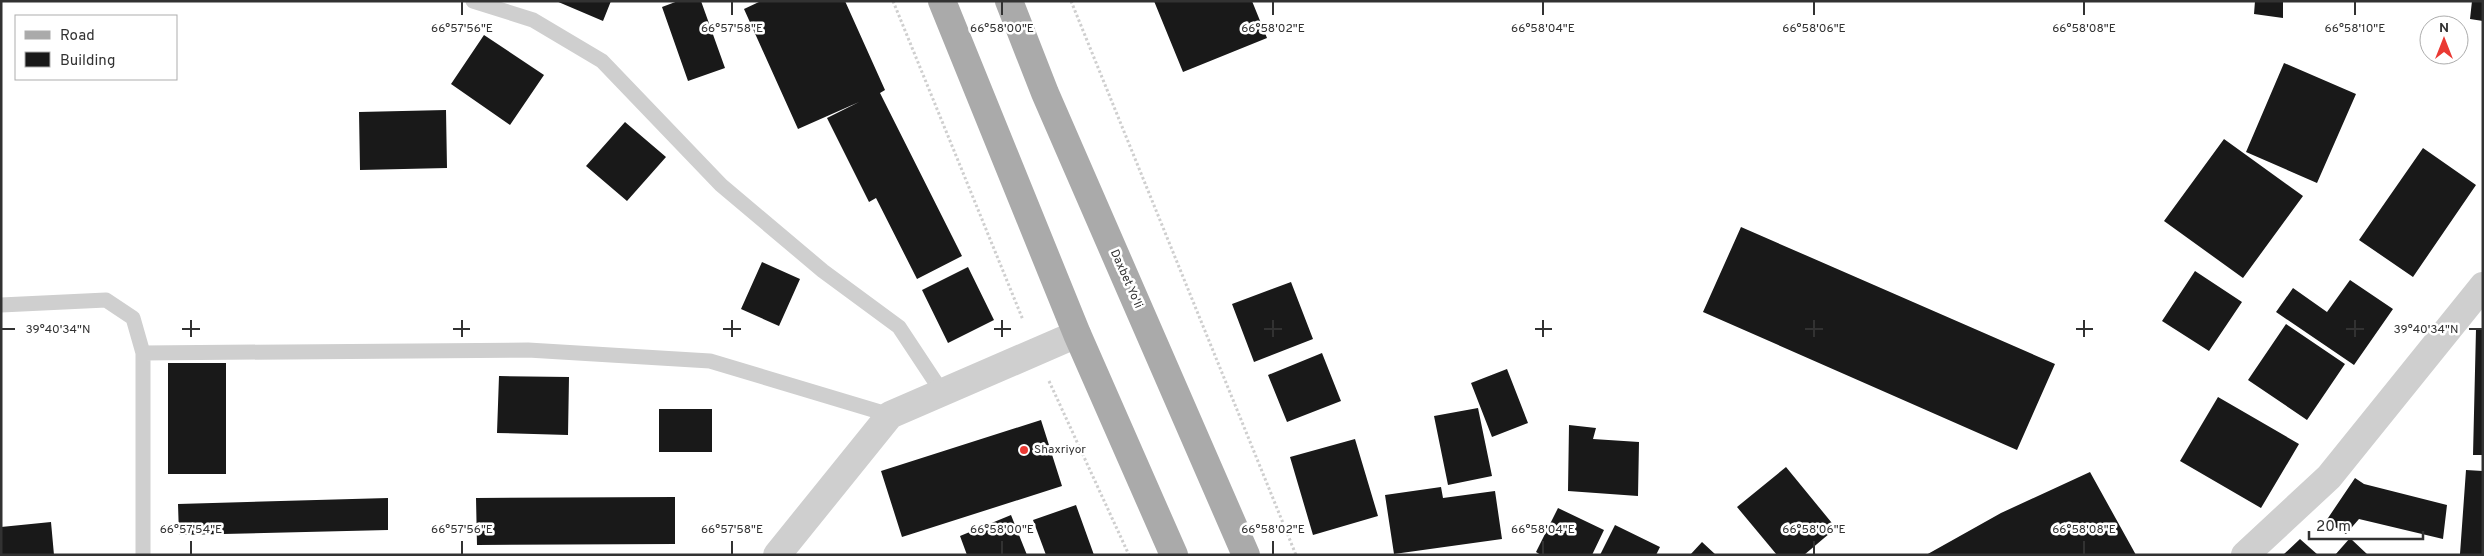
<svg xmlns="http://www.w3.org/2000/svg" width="2484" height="556" viewBox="0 0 2484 556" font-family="Overpass,sans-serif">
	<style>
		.building { fill: #191919 }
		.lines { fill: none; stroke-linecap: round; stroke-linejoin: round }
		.path { stroke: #cfcfcf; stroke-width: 3; stroke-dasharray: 2.5 2.5; stroke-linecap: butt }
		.lane { stroke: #cfcfcf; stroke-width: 15 }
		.street { stroke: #cfcfcf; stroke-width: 28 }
		.primary { stroke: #aaa; stroke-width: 28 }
		.ticks { fill: none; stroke: #323232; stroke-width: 2 }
		.poi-dot { fill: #ea3933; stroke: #fff; stroke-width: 2 }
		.labels { text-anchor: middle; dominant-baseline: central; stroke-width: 5; stroke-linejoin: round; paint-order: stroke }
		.street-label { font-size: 12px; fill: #323232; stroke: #fff }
		.poi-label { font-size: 12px; fill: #323232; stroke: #fff; text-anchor: start }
		.ticks-label { font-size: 12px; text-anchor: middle; fill: #323232; stroke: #fff; stroke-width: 5; stroke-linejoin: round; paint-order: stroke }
	</style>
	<rect width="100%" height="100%" fill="#fff"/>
	<path class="building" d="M556,1H611L603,21Z
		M678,1H701L725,68L688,81L662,7Z
		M761,1H845L885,90L880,93L962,256L917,279L876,198L869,202L827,118L859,102L798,129L744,9Z
		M1154,1H1252L1267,38L1183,72Z
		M2255,1H2283V18L2254,14Z
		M2472,1H2483V21L2470,19Z
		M484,35L544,75L510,125L451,84Z
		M2284,63L2356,94L2317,183L2246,152Z
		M446,110L447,168L360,170L359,112Z
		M625,122L666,157L627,201L586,166Z
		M2224,139L2303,196L2243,278L2164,221Z
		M2423,148L2476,185L2413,277L2359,240Z
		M1741,227L2055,364L2017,450L1703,312Z
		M762,262L800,279L779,326L741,309Z
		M968,267L994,320L948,343L922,290Z
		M2195,271L2242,302L2209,351L2162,321Z
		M2350,280L2393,309L2354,365L2276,312L2293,288L2327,312Z
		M1291,282L1313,339L1254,362L1232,304Z
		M2286,324L2345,364L2307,420L2248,380Z
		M2476,329H2483V455H2473Z
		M1322,353L1341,401L1287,422L1268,375Z
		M168,363H226V474H168Z
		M1507,369L1528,423L1492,437L1471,383Z
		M499,376L569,377L568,435L497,433Z
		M2218,397L2299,444L2261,508L2180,461Z
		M1478,408L1492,476L1448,485L1434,416Z
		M659,409H712V452H659Z
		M1041,420L1062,486L902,537L881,471Z
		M1569,425L1596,428L1593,439L1639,442L1638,496L1568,491Z
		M1355,439L1378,516L1313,535L1290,457Z
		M1786,467L1836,528L1804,555H1777L1737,507Z
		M2466,470L2483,471V555L2460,554Z
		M2090,472L2136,555H1926L2001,513Z
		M2355,478L2364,484L2447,505L2443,539L2359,519L2346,534L2326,521Z
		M1441,487L1443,498L1495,491L1502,539L1394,554L1385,495Z
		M675,497V544L477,545L476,498Z
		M388,498V530L179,535L178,504Z
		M1076,505L1094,555H1046L1033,520Z
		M1558,508L1604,530L1592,555H1541L1536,552Z
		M1011,515L1027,555H967L960,536Z
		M51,522L54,555H1V527Z
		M1615,525L1660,547L1656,555H1600Z
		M2350,538L2368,555H2335Z
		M2300,539L2318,555H2283Z
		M1702,542L1716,555H1690Z"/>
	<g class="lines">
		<path class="path" d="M893,1L1023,320
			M1071,1L1296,555
			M1049,381L1129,555"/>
		<path class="lane" d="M473,1L533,20L602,61L721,185L823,271L899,327L942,392
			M1,305L106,300L133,318L143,353L528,350L710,361L890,415
			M143,555V353"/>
		<path class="street" d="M777,555L890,415L1077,334
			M2245,555L2329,477L2483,286"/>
		<path class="primary" d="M942,1L1077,334L1174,555
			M1009,1L1045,93L1246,555"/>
	</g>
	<path class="ticks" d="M462,2V15M732,2V15M1002,2V15M1273,2V15M1543,2V15M1814,2V15M2084,2V15M2355,2V15M191,320V337M462,320V337M732,320V337M1002,320V337M1273,320V337M1543,320V337M1814,320V337M2084,320V337M2355,320V337M2,329H15M182,329H200M453,329H470M723,329H741M994,329H1011M1264,329H1282M1535,329H1552M1805,329H1823M2076,329H2093M2346,329H2364M2469,329H2482M191,541V554M462,541V554M732,541V554M1002,541V554M1273,541V554M1543,541V554M1814,541V554M2084,541V554"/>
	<circle class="poi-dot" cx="1024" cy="450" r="5"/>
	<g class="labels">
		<g class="street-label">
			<text transform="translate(1126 279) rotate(66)">Daxbet Yo'li</text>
		</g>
		<g class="poi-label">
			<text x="1034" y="450">Shaxriyor</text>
		</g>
	</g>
	<g class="ticks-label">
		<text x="462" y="32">66°57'56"E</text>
		<text x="732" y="32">66°57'58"E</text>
		<text x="1002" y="32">66°58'00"E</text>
		<text x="1273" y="32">66°58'02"E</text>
		<text x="1543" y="32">66°58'04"E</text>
		<text x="1814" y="32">66°58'06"E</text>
		<text x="2084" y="32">66°58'08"E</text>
		<text x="2355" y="32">66°58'10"E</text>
		<text x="58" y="333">39°40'34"N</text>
		<text x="2426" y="333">39°40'34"N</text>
		<text x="191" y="533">66°57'54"E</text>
		<text x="462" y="533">66°57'56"E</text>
		<text x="732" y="533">66°57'58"E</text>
		<text x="1002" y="533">66°58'00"E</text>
		<text x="1273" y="533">66°58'02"E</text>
		<text x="1543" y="533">66°58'04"E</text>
		<text x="1814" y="533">66°58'06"E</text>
		<text x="2084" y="533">66°58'08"E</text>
	</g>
	<rect width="2484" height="556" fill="none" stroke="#323232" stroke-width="5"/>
	<rect x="15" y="15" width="162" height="65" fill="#ffffff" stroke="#adadad"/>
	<rect x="25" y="31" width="25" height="8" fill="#aaaaaa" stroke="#adadad"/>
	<text x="60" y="40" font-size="15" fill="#323232">Road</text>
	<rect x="25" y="52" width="25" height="15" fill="#191919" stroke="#adadad"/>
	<text x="60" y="65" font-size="15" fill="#323232">Building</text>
	<g transform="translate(2444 40)"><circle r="24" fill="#ffffff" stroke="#adadad"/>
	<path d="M0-4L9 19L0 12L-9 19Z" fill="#ea3933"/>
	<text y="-8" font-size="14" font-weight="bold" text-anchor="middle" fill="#323232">N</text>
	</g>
	<path d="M2309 531v8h114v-8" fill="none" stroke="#323232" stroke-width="2.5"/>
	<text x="2316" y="531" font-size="15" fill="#323232" stroke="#ffffff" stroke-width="4" paint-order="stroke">20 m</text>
</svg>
